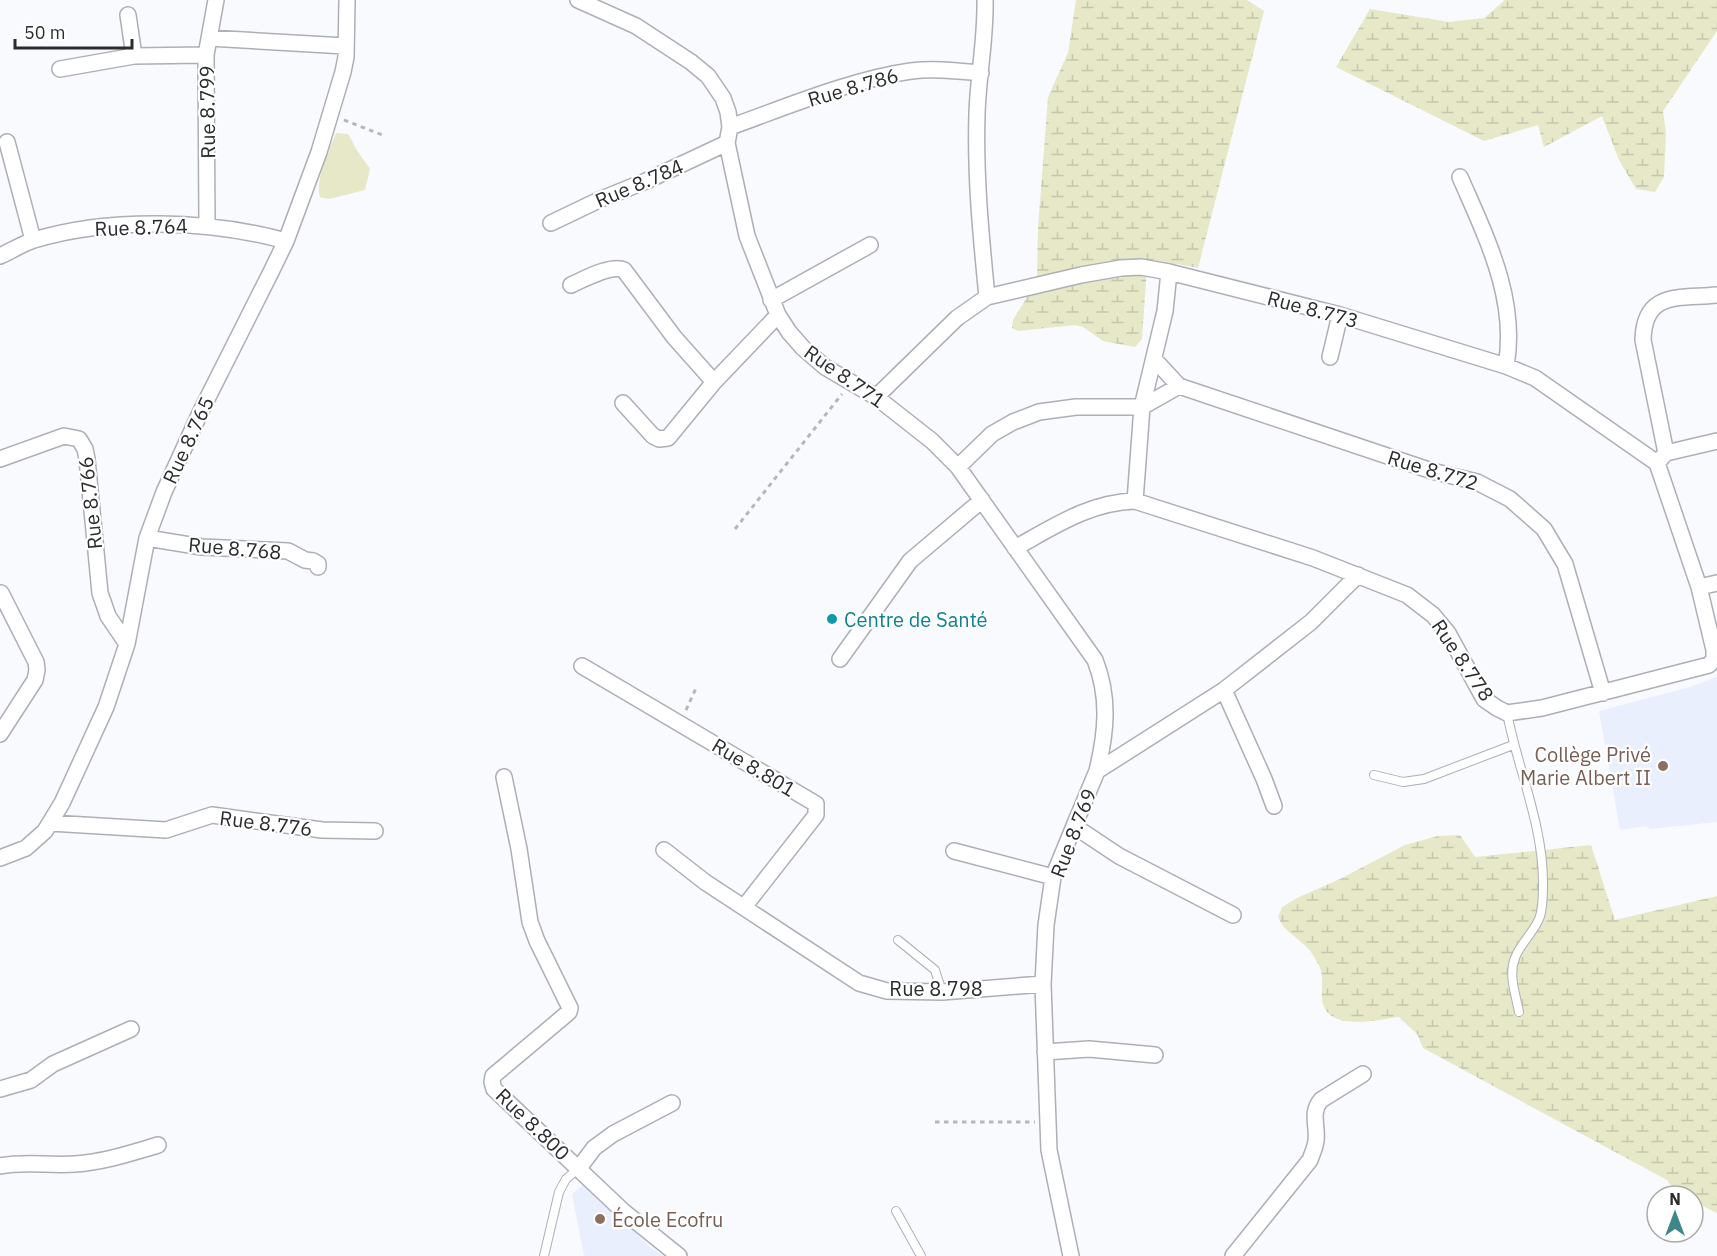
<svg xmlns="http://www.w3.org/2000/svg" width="1717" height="1256" viewBox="0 0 1717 1256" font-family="'IBM Plex Sans',sans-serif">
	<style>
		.built { fill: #eaeffd }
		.grass { fill: #e6e8c8 }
		.wetland { fill: url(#wetland-marsh) }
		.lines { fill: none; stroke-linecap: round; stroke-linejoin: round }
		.lane-casing { stroke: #adafb6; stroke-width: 10 }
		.street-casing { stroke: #adafb6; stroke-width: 18 }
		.path { stroke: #b6b7bb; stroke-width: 3; stroke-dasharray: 4.5 4.5; stroke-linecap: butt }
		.lane { stroke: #fff; stroke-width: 8 }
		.street { stroke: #fff; stroke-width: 15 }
		.culture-dot { fill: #0f9aa8; stroke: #fff; stroke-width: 2 }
		.education-dot { fill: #8d6e63; stroke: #fff; stroke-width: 2 }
		.labels { text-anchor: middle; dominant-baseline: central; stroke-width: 4.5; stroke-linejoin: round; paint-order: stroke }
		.street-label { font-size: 20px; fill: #2b2c2e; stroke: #fff }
		.culture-label { font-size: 20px; fill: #0d838f; stroke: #fff; text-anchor: start }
		.education-label { font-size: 20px; fill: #785e54; stroke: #fff; text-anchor: end }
	</style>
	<defs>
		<pattern id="wetland-marsh" width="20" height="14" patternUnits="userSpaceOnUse" patternTransform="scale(1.5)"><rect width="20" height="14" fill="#e6e8c8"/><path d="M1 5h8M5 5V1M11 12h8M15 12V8" fill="none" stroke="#c5c7ac"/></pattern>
	</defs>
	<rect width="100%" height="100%" fill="#f8fafe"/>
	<path class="built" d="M1717,677V822L1650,829L1646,826L1620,830L1599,711L1690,687Z
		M583,1185L602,1199L651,1248L664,1256H584L572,1194Z"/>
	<path class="grass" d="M336,133L348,134L350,137L356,149L370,169L365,190L329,199L320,197C315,180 329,150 336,133Z"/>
	<path class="wetland" d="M1076,0H1247L1264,11L1198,268L1177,264L1147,267L1142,339L1135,347L1103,341L1083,327L1075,325L1018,331L1012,328L1013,320L1032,289L1037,276L1038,228L1048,97L1068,53Z
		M1505,0H1717V31L1663,111L1666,133L1664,177L1655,192L1636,189L1619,160L1602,116L1544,147L1538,125L1484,141L1336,67L1370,9L1449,22L1484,18Z
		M1460,835L1475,857L1591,845L1615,920L1717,896V1213L1693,1201V1196C1682,1196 1673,1190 1667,1180L1423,1048L1417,1034L1399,1017C1377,1020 1326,1033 1322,999C1321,986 1325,974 1317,962C1314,956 1309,948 1303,944C1293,934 1284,931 1278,917L1282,907L1297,898L1340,879L1405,845L1438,836Z"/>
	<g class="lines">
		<g class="lane-casing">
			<path id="lane" d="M1507,713C1518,770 1543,824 1543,883C1543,893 1543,910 1539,919C1533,933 1520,944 1515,958C1508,975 1516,995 1519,1012
				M1374,775L1403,782L1424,779L1513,745
				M898,940L935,970L942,992
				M896,1211L921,1256
				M544,1256L559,1192L566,1179L579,1168"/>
		</g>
		<g class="street-casing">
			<path id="street" d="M578,0L636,26L691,62L708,76L723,98L728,112L730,127L727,143L747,236L778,315L789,332L803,348L825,367L876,397L932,441L958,467L1095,660C1110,698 1106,733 1097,771
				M128,15L134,56
				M209,38L345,46
				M60,69L134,56L206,55
				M730,127C786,107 853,79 911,71C935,68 958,71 981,73
				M7,142L33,240
				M1460,177C1486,237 1518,299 1506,366
				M551,223L599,200L646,181L727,143
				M207,226L206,55L216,0
				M0,256C11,251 22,244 34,240C110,217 210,220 286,241
				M571,285C584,279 612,264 624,270L674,337L714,382
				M987,297L1081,275L1121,268L1141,267L1169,272
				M771,300L870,245
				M1330,357L1340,315
				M1154,359L1179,386L1432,471L1477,482L1510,499L1544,529L1565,564L1603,693
				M876,397L957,318L987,297C981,236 975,176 977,114C978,76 986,38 985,0
				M623,403L653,436L659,439L668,438L714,382L778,315
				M1666,453L1717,441
				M0,459L64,436L79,439L85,449L87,459L100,593L108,616L127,644
				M958,467L992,434L1013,422L1039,412L1076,407H1142L1179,386
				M1135,501L1142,407L1165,311L1169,272L1340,315L1506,366L1535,378L1657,463
				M147,538L202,547L288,551L305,560L313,561L318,564V567
				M1015,548C1053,527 1090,502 1135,501L1313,558L1407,595L1433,615L1448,633L1484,699L1497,708L1507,713L1542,708L1709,665L1714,659V650L1699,587L1657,463L1666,453L1643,340C1644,290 1680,299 1717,295
				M1699,587L1717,583
				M840,659L910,561L982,500
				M582,666L816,804V815L744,907
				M1224,690L1264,779L1274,806
				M0,734L35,680L37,670L36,662L1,593
				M504,777L519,849L530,922L537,941L570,1008L569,1012L493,1076L492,1082L494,1089L623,1211L679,1256
				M50,823L166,830L212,815L322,830L375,831
				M1074,826L1119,856L1233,915
				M664,850L705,882L859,983L887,991L942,992L1043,984
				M954,851L1053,877
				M0,858L26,848L45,831L62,803L106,707L127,644L147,538L164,492L200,413L271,272L286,241L319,152L343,72L346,57L347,0
				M1045,1052L1089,1049L1155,1055
				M0,1089L31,1080L53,1064L131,1029
				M0,1166C25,1161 50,1166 75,1164C104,1162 131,1153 158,1145
				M579,1168L594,1148L613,1134L672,1103
				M1071,1256L1049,1150L1043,984L1046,925L1053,877L1074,826L1097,771L1224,690L1311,622L1358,575
				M1233,1256L1310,1160C1312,1154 1315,1148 1316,1141C1318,1126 1310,1113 1321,1100L1363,1074"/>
		</g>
		<path class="path" d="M344,120L385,136
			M735,529L842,394
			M686,710L697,686
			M935,1122H1035"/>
		<use href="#lane" class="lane"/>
		<use href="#street" class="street"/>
	</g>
	<circle class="culture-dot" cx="832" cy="619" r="6"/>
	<g class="education-dot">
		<circle cx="1663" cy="766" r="6"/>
		<circle cx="600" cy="1219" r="6"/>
	</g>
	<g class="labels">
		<g class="street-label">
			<text transform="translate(853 87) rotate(-16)">Rue 8.786</text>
			<text transform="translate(207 112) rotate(-91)">Rue 8.799</text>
			<text transform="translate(639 183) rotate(-23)">Rue 8.784</text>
			<text transform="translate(141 227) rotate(-2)">Rue 8.764</text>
			<text transform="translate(1313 309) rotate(15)">Rue 8.773</text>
			<text transform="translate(845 376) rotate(35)">Rue 8.771</text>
			<text transform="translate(188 440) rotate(-65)">Rue 8.765</text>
			<text transform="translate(1433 470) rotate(17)">Rue 8.772</text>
			<text transform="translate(90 503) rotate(-96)">Rue 8.766</text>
			<text transform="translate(235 548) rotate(5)">Rue 8.768</text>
			<text transform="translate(1463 660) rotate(56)">Rue 8.778</text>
			<text transform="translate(754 767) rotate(31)">Rue 8.801</text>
			<text transform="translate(266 823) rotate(7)">Rue 8.776</text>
			<text transform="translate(1073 833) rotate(-69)">Rue 8.769</text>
			<text x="936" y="988">Rue 8.798</text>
			<text transform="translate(533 1124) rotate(44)">Rue 8.800</text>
		</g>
		<g class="culture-label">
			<text x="844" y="619">Centre de Santé</text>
		</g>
		<g class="education-label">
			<text x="1651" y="754">Collège Privé<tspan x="1651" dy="23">Marie Albert II</tspan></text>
			<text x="612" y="1219" text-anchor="start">École Ecofru</text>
		</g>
	</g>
	<g transform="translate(1675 1214)"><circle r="28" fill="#ffffff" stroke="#aaabab" stroke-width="1.5"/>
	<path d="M0-4.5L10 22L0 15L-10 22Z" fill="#3f8787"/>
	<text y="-9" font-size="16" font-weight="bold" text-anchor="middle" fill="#2b2c2e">N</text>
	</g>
	<path d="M15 39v9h117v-9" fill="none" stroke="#2b2c2e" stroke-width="3"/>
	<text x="24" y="39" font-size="18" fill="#2b2c2e" stroke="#ffffff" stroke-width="4.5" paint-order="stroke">50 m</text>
</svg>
